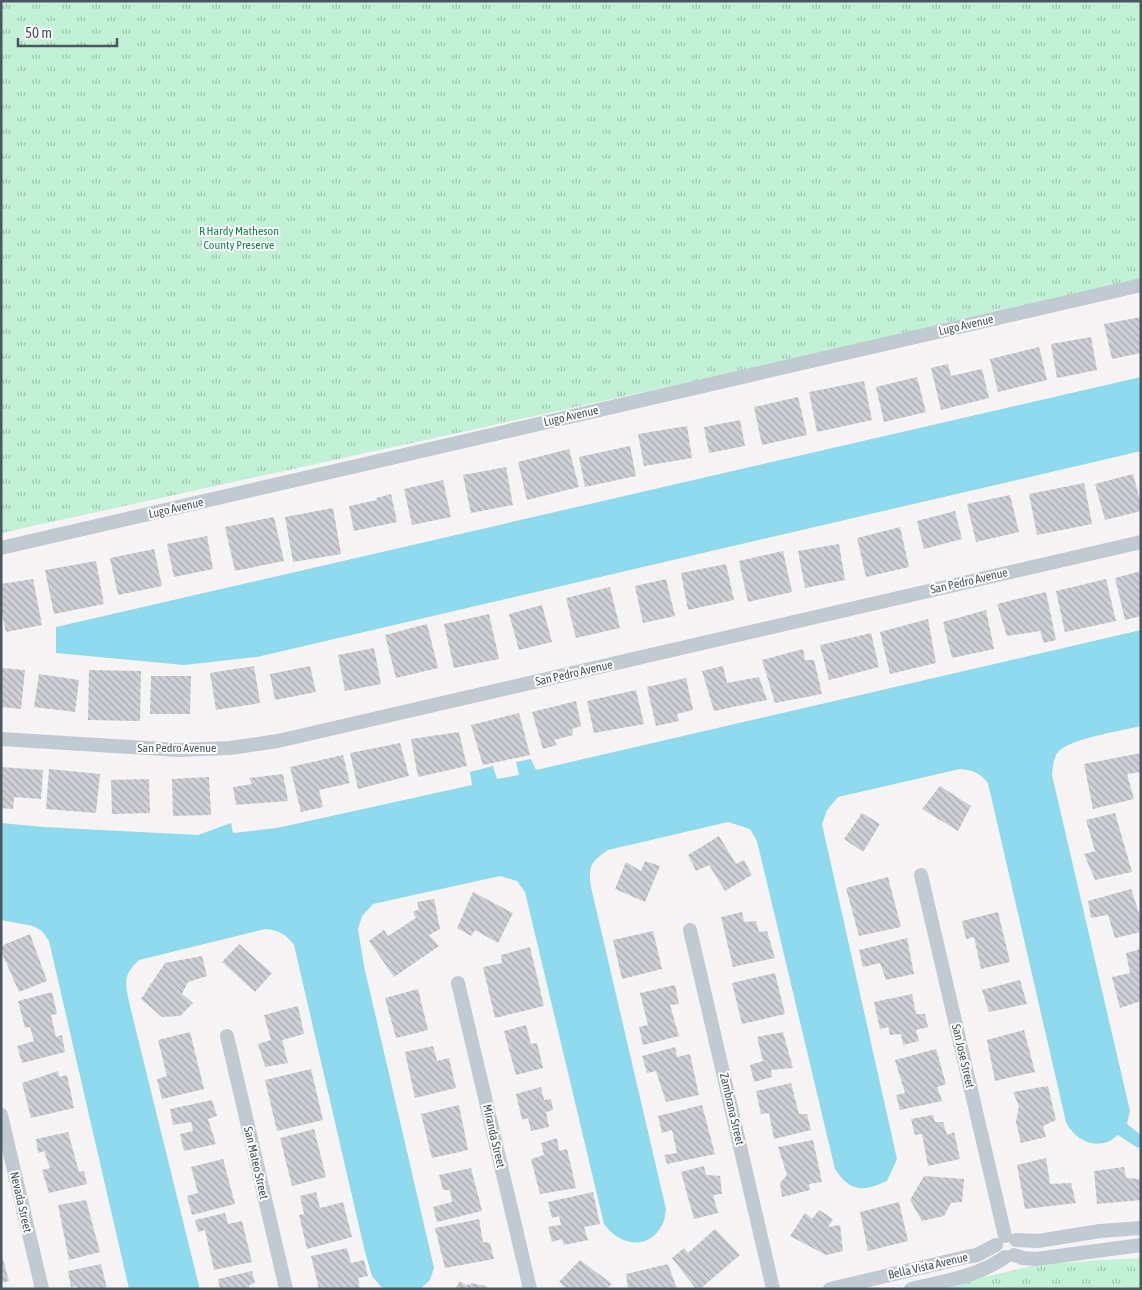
<svg xmlns="http://www.w3.org/2000/svg" width="1142" height="1290" viewBox="0 0 1142 1290" font-family="'Asap Condensed',sans-serif">
	<style>
		.park { fill: url(#park-tufts) }
		.water { fill: #90daee }
		.building { fill: url(#building-back-hatch) }
		.lines { fill: none; stroke-linecap: round; stroke-linejoin: round }
		.street { stroke: #c1cad2; stroke-width: 14 }
		.labels { text-anchor: middle; dominant-baseline: central; stroke-width: 4; stroke-linejoin: round; paint-order: stroke }
		.park-label { font-size: 12px; fill: #17864f; stroke: #fff }
		.street-label { font-size: 12px; fill: #4a5661; stroke: #fff }
	</style>
	<defs>
		<pattern id="park-tufts" width="24" height="20" patternUnits="userSpaceOnUse" patternTransform="scale(1.25)"><rect width="24" height="20" fill="#c3f1d5"/><path d="M3 7l-1-3M5 7V3M7 7l1-3M15 17l-1-3M17 17v-4M19 17l1-3" fill="none" stroke="#a0c6b0"/></pattern>
		<pattern id="building-back-hatch" width="6" height="6" patternUnits="userSpaceOnUse" patternTransform="scale(1.25)"><rect width="6" height="6" fill="#cdcfd5"/><path d="M-1 5l2 2M0 0l6 6M5-1l2 2" fill="none" stroke="#a8abb0"/></pattern>
	</defs>
	<rect width="100%" height="100%" fill="#f5f3f3"/>
	<path class="park" d="M1,1H1141V283L1,533Z
		M1141,1258V1289H932L1041,1264Z"/>
	<path class="water" d="M1141,377V451L257,657L184,665L56,653V627Z
		M1141,630V726C1121,731 1071,738 1058,752C1053,759 1053,767 1052,775L1130,1111L1127,1124L1141,1135V1146L1138,1148L1118,1135C1115,1137 1111,1141 1107,1142C1090,1148 1073,1137 1066,1122L988,783C980,773 973,770 960,769L838,797L827,810L822,824L897,1159L887,1181C863,1192 850,1192 835,1169L757,841L750,829L728,822L608,850C590,862 588,867 591,887L666,1209C665,1214 665,1221 662,1225C648,1252 619,1245 604,1224L525,892L517,881L500,876L373,904L362,916L358,929L364,966L434,1268L430,1280L420,1289H383L372,1276L365,1252L294,945C286,934 278,930 265,929L139,960C123,975 125,982 129,1002L199,1286V1289H129L49,941L42,931L33,926L1,920V823L44,827L198,835L231,823L233,833L277,828L472,785L470,772L493,766L497,779L519,775L516,762L531,759L536,770Z"/>
	<path class="building" d="M1141,317V353L1112,359L1104,324Z
		M1091,337L1097,370L1057,378L1051,344Z
		M1039,347L1047,380L998,392L990,359Z
		M948,364L951,376L982,369L989,398L941,410L931,368Z
		M917,377L926,412L884,422L876,387Z
		M864,381L872,420L817,432L809,392Z
		M798,397L807,435L762,445L754,407Z
		M740,420L745,446L709,453L704,427Z
		M687,426L692,458L644,466L638,434Z
		M630,446L636,476L585,487L579,457Z
		M569,449L579,487L527,500L518,462Z
		M506,467L513,505L471,513L463,475Z
		M1133,474L1141,504V511L1105,520L1095,484Z
		M443,480L451,517L412,525L404,489Z
		M1084,483L1092,524L1037,535L1029,494Z
		M391,494L397,522L354,531L349,506L377,500L376,498Z
		M1010,495L1019,532L976,542L967,504Z
		M333,508L341,554L293,562L285,517Z
		M955,511L962,539L924,549L917,521Z
		M274,517L284,561L235,571L225,527Z
		M900,527L909,567L866,577L857,538Z
		M207,536L213,569L174,577L167,544Z
		M839,544L845,580L805,588L798,551Z
		M154,549L162,586L118,595L110,558Z
		M783,551L792,592L748,602L739,561Z
		M96,561L104,604L54,614L45,570Z
		M726,564L734,600L688,610L681,573Z
		M1141,571V616L1125,620L1115,578Z
		M33,579L42,625L6,632L1,608V584Z
		M666,579L675,616L643,623L635,586Z
		M1106,579L1116,621L1065,632L1056,591Z
		M610,587L620,628L576,638L566,598Z
		M1046,592L1056,640L1044,643L1040,631L1007,636L997,604Z
		M542,605L552,642L519,650L509,614Z
		M986,610L994,649L952,658L943,622Z
		M489,614L499,659L454,668L444,624Z
		M928,619L936,663L890,674L880,632Z
		M427,624L438,668L396,678L385,635Z
		M871,633L879,667L829,680L820,645Z
		M374,648L381,684L345,691L338,655Z
		M803,649L805,660H814L822,694L775,703L762,660Z
		M254,666L260,703L216,710L210,673Z
		M310,666L316,692L275,700L270,674Z
		M723,666L727,683L759,677L767,700L714,711L702,671Z
		M1,668L25,670L21,709L1,707Z
		M89,670L141,671L140,721L88,720Z
		M39,674L79,680L75,712L34,707Z
		M151,676H191L190,714H150Z
		M686,678L693,710L677,714L679,721L656,726L647,687Z
		M636,690L644,724L594,733L587,701Z
		M576,701L581,726L572,729L573,735L554,740L557,745L543,749L532,712Z
		M519,713L530,755L483,765L471,725Z
		M459,732L467,766L418,777L411,739Z
		M400,743L409,776L358,789L350,753Z
		M1141,753V772L1127,774L1134,799L1093,809L1084,764Z
		M343,755L350,783L319,790L323,807L301,812L290,767Z
		M1,767L43,770L41,799L14,797L13,809L1,808Z
		M49,769L100,774L96,813L46,809Z
		M283,774L288,801L236,805L233,787L252,784L249,778Z
		M209,777L211,815L173,816L172,779Z
		M149,779L150,813L112,814L111,780Z
		M940,786L971,806L958,831L922,809Z
		M862,813L880,824L863,852L844,839Z
		M1115,813L1132,872L1095,880L1084,854L1095,851L1086,820Z
		M719,836L736,864L744,860L752,875L725,891L709,865L696,871L688,855Z
		M645,861L660,866L645,902L615,889L626,862L641,871Z
		M888,877L901,927L859,936L846,888Z
		M1131,889L1141,919V932L1115,938L1108,915L1091,918L1088,901Z
		M473,892L513,913L498,943L475,930L471,936L457,928Z
		M434,899L440,929L429,935L439,946L394,977L369,941L384,930L388,936L416,918L413,912L419,909L417,902Z
		M742,912L744,922L756,921L759,932L767,931L775,958L733,967L721,917Z
		M998,912L1010,962L981,969L974,937L966,939L962,921Z
		M653,931L662,969L622,979L613,940Z
		M30,934L47,981L19,992L1,951V946Z
		M907,938L914,974L886,980L880,963L863,967L859,950Z
		M239,944L272,973L255,992L222,962Z
		M530,947L544,1006L495,1018L483,967L502,963L501,955Z
		M1141,949V1001L1120,1008L1112,977L1130,973L1126,953Z
		M202,956L207,976L188,982L182,994L193,1003L180,1016L162,1017L141,999L165,963Z
		M775,973L785,1014L742,1024L732,983Z
		M1020,980L1027,1004L989,1012L982,990Z
		M675,985L679,1004L670,1005L679,1036L643,1045L639,1027L648,1025L640,993Z
		M418,989L428,1030L396,1038L385,998Z
		M52,992L57,1014L51,1015L56,1037L62,1035L65,1052L22,1063L17,1046L34,1041L30,1027L25,1028L18,1001Z
		M912,994L916,1014H925L928,1027L916,1030L919,1041L903,1045L901,1034L890,1035L888,1027L880,1029L874,1002Z
		M298,1006L304,1034L282,1040L288,1063L265,1067L258,1044L271,1040L264,1015Z
		M526,1025L531,1044L537,1043L543,1068L516,1075L504,1031Z
		M1024,1030L1035,1072L995,1081L987,1040Z
		M190,1032L204,1089L162,1099L157,1079L167,1076L158,1040Z
		M783,1032L793,1068L771,1070L772,1077L754,1082L750,1065L763,1061L757,1037Z
		M433,1046L437,1061L449,1058L456,1088L415,1098L405,1052Z
		M675,1047L677,1057L690,1054L699,1095L666,1102L656,1071L647,1073L642,1056Z
		M936,1049L946,1084L937,1087L942,1101L900,1110L896,1095L905,1093L895,1060Z
		M311,1069L323,1120L277,1131L265,1080Z
		M58,1071L59,1077L67,1075L74,1108L31,1118L22,1083Z
		M791,1083L799,1114H807L811,1130L774,1139L769,1113L761,1114L756,1091Z
		M1048,1086L1056,1120L1043,1126L1046,1137L1021,1143L1016,1122L1019,1106L1013,1092Z
		M541,1087L544,1100L551,1099L553,1110L546,1112L549,1127L531,1131L528,1118L522,1120L516,1094Z
		M212,1100L217,1116L208,1119L216,1144L184,1151L180,1134L193,1131L191,1122L173,1125L170,1109Z
		M459,1105L468,1150L432,1158L421,1114Z
		M702,1105L715,1154L667,1164L664,1155L677,1153L672,1130L662,1133L658,1116Z
		M933,1115L935,1122H943L947,1135L954,1132L960,1159L928,1166L922,1134L915,1135L911,1119Z
		M314,1129L326,1177L292,1186L280,1138Z
		M68,1132L79,1172L84,1171L87,1184L49,1193L42,1170L50,1168L44,1151L38,1153L36,1139Z
		M557,1138L559,1151L567,1149L576,1188L540,1194L531,1159L544,1155L541,1143Z
		M813,1140L822,1182L809,1184L810,1190L782,1197L780,1183L787,1175L778,1147Z
		M1046,1158L1050,1184L1071,1183L1076,1203L1025,1209L1017,1165Z
		M223,1159L235,1204L192,1215L187,1196L198,1193L191,1167Z
		M704,1166L706,1175L720,1176L722,1194L713,1195L718,1213L694,1219L681,1172Z
		M1124,1167L1126,1178L1141,1179V1200L1097,1204L1094,1171Z
		M471,1168L482,1211L437,1222L433,1207L452,1202L450,1190H443L439,1175Z
		M924,1176L964,1179L962,1202L951,1203L944,1216L922,1221L910,1200Z
		M316,1192L320,1208L343,1202L352,1237L307,1249L299,1215L304,1214L300,1196Z
		M593,1192L600,1224L584,1227L588,1240L564,1245L562,1239L552,1242L548,1227L561,1225L559,1216L552,1218L548,1202Z
		M86,1200L100,1252L69,1260L58,1205Z
		M899,1202L908,1241L868,1251L860,1212Z
		M819,1210L833,1219L828,1227L840,1225L843,1251L826,1255L790,1236L805,1213L812,1219Z
		M225,1213L228,1224L242,1221L252,1262L214,1270L205,1230L198,1232L195,1220Z
		M479,1219L483,1242L490,1243L494,1259L445,1268L435,1228Z
		M715,1229L740,1255L700,1289H696L672,1258L684,1248L688,1253Z
		M347,1248L351,1263L364,1260L368,1276L358,1278L360,1289H319L311,1256Z
		M1,1252L9,1281L1,1283Z
		M580,1260L612,1284L606,1289H568L559,1282Z
		M101,1264L107,1289H77V1286L71,1287L68,1271Z
		M668,1264L677,1289H628L626,1274Z
		M252,1271L255,1283L249,1285L250,1289H220L218,1279Z
		M460,1281L467,1286V1284L470,1285L471,1283L485,1286L489,1289H455Z"/>
	<g class="lines">
		<path class="street" d="M1,548L1141,285
			M1,739L179,750L230,748L278,741L1141,542
			M921,875L1005,1236
			M690,930L773,1289
			M458,983L530,1289
			M227,1036L286,1289
			M1,1115L42,1289
			M1016,1240L1038,1241L1100,1231L1141,1228
			M1014,1255L1023,1258L1036,1259L1141,1245
			M830,1289L966,1257L977,1255L996,1245
			M911,1289C944,1281 977,1277 1005,1257"/>
	</g>
	<g class="labels">
		<g class="park-label">
			<text x="239" y="231">R Hardy Matheson<tspan x="239" dy="14">County Preserve</tspan></text>
		</g>
		<g class="street-label">
			<text transform="translate(966 325) rotate(-13)">Lugo Avenue</text>
			<text transform="translate(571 416) rotate(-13)">Lugo Avenue</text>
			<text transform="translate(176 508) rotate(-13)">Lugo Avenue</text>
			<text transform="translate(969 581) rotate(-13)">San Pedro Avenue</text>
			<text transform="translate(574 673) rotate(-13)">San Pedro Avenue</text>
			<text x="177" y="748">San Pedro Avenue</text>
			<text transform="translate(963 1056) rotate(77)">San Jose Street</text>
			<text transform="translate(732 1109) rotate(77)">Zambrana Street</text>
			<text transform="translate(494 1136) rotate(77)">Miranda Street</text>
			<text transform="translate(256 1163) rotate(77)">San Mateo Street</text>
			<text transform="translate(21 1202) rotate(77)">Nevada Street</text>
			<text transform="translate(928 1266) rotate(-13)">Bella Vista Avenue</text>
		</g>
	</g>
	<rect width="1142" height="1290" fill="none" stroke="#4a5661" stroke-width="5"/>
	<path d="M18 38v8h99v-8" fill="none" stroke="#4a5661" stroke-width="2.5"/>
	<text x="25" y="38" font-size="15" fill="#4a5661" stroke="#ffffff" stroke-width="4" paint-order="stroke">50 m</text>
</svg>
